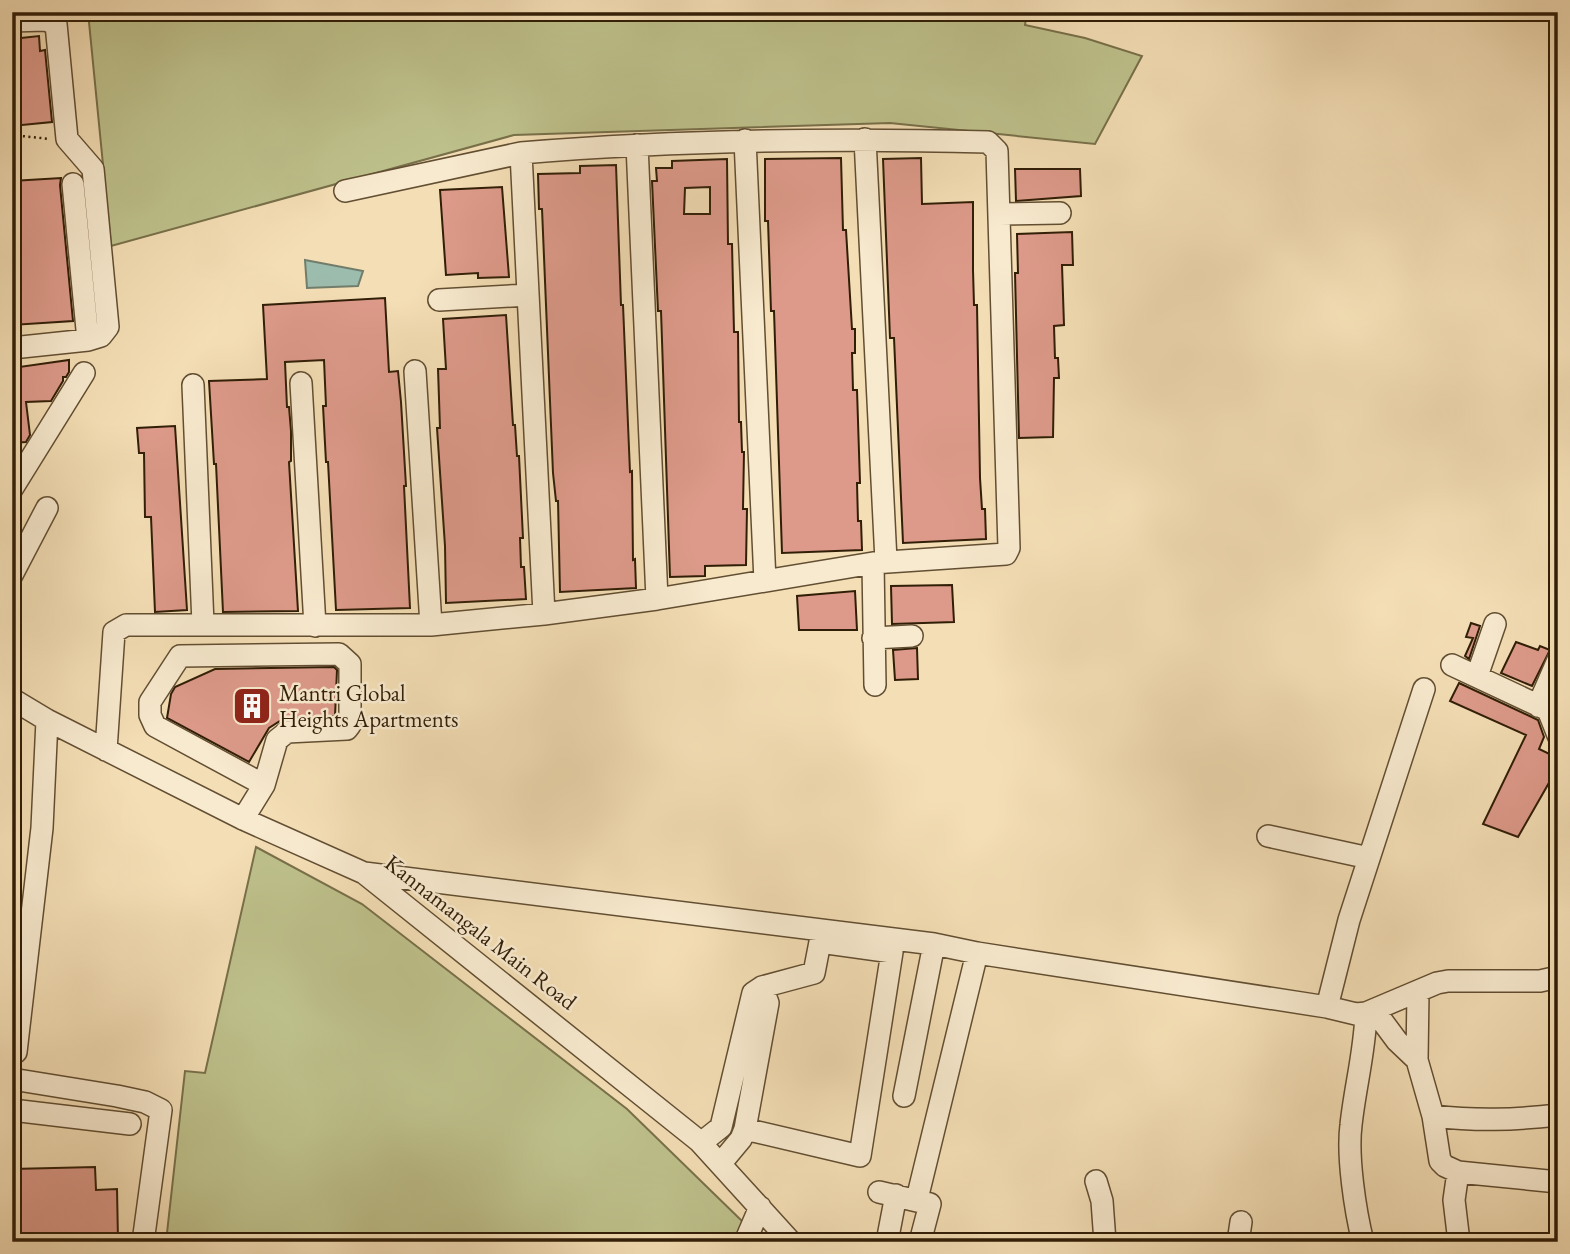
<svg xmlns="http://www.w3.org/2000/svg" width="1570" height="1254" viewBox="0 0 1570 1254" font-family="'EB Garamond',serif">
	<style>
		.green { fill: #bec18c; stroke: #78704a; stroke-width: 2 }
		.water { fill: #9cbcae; stroke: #717d6b; stroke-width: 2 }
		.building { fill: #dd9a8a; stroke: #311e07; stroke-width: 2; fill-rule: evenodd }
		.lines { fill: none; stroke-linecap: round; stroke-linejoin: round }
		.minor-casing { stroke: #624e32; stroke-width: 24 }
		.path { stroke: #311e07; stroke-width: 2.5; stroke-dasharray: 2 3.5; stroke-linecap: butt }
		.minor { stroke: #f8eacf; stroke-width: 21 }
		.labels { text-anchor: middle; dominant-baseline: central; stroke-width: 5; stroke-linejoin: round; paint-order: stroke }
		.poi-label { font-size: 23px; fill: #311e07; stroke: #f8eacf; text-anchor: start }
		.street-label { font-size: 23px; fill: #311e07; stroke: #f8eacf }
	</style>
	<rect width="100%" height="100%" fill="#f4deb5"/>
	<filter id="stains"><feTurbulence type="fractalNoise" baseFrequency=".00286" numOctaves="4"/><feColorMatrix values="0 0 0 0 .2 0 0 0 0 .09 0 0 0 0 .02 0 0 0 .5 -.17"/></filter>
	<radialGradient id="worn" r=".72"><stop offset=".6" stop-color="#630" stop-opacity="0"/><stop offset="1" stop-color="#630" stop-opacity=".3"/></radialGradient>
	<path class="green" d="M88,12H1027L1025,25L1085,38L1142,56L1095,144L890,123L514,135L111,246Z
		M256,847L362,904L627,1109L743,1222L735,1242H166L185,1071L205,1073Z"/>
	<path class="water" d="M305,260L363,271L358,286L307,288Z"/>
	<path class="building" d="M39,36L40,51L45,50L52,122L12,126V39Z
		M841,158L843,230H846L852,329H855V353H852L853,390H857L860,483H857L858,521H861L862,550L782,553L774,311H771L768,221H765V159Z
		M921,158L922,204L973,202V270L974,305H977L980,478L982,509H985L986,539L903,543L894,338H890L883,159Z
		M727,159L728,244H732L734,332H738L739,422H741L742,452H744L743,509H747L746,565L705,566V576L670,577L661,311H658L652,181H657L656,168H672V161ZM710,187V214H684L685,188Z
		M616,165L621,305H623L630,472L632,471L633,560L635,559L636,588L560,592L558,501H556L553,473L542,209H539L538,174L580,173V166Z
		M1015,169H1080L1081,196L1016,201Z
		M61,178L60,185L73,321L12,325V181Z
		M502,187L509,277L478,278V273L446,275L440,190Z
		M1072,232L1073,265H1062L1064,325L1054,326L1055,358H1058L1059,378H1054L1053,437L1019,438L1015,273H1018L1017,234Z
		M385,298L389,372L398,371L401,402L406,486H404L410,608L336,610L328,462H326L323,406H326L324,360L285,362L287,407H289L291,431V461L289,462L298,611L223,612L216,464H214L209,381L267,379L263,305Z
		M506,315L513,425H515L517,456H519L523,538H520L521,567H524L526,599L446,603L445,546L437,428H440L438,369H446L443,319Z
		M69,360V372L66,377H63V381L51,401L26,402L30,435L26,442L12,443V368Z
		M175,426L187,610L155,612L151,517H145L144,453H139L137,428Z
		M952,585L954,622L892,624L891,586Z
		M855,591L857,630H799L797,596Z
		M1471,623L1480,626L1469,659L1465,656L1473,638L1466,637Z
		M1516,642L1538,650L1540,646L1550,650L1532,686L1501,673Z
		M917,648L918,679L895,680L893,650Z
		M334,667L337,670L335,716L286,719L280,721L269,728L249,762L167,718L171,694L175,687L215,669Z
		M1459,683L1538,720L1544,737L1539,749L1558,758L1554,774L1518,837L1483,824L1526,735L1450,701Z
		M95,1167L96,1190L117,1189L118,1240L12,1242V1169Z"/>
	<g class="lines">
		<g class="minor-casing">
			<path id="minor" d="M12,21L45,20L56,24L67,139L93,169L108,327L101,336L88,340L12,348
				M865,139L886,561
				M745,140L765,581
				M637,145L657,599
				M73,184L88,340
				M345,191L521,153
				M999,214L1060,213
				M439,300L528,295
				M415,371L431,625
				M301,383L315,626
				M193,385L203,624
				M12,489L84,373
				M873,563L875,685
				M12,575L47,508
				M873,638L912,636
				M1452,665L1548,710L1558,735
				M1477,676L1495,624
				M12,699L47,720L243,819L364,873L699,1141L791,1242
				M1538,706L1558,660
				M106,750L114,632L126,625H431L544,614L657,599L873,563L1006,554L1009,548L997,151L988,142C832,138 677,140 521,153L544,614
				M243,819L264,785L277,740L287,732L347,729L350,725V664L339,654L180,656L150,702V715L155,726L264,785
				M1268,836L1369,858
				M364,873L934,944L977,953L1327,1007L1356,1014L1366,1013L1437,983L1448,981H1540L1558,977
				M1418,992L1417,1060L1433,1116L1440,1161L1445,1166L1458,1172L1558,1182
				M1327,1007L1349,920L1424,689
				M1374,1010L1397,1041L1417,1060
				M16,1052L42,828L47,720
				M12,1079L117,1096L145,1102L161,1110L143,1242
				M904,1096L934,944
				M12,1110L130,1124
				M1433,1116C1477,1121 1513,1120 1558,1115
				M701,1143L721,1127L753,993L762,987L814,973L820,942L892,952L860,1156L745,1129
				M721,1163L741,1139L745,1129L768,1003L762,987
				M1458,1172L1454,1200L1459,1242
				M1096,1181L1102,1201L1105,1242
				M879,1192L930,1204L920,1242
				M917,1199L977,953
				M745,1242L760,1207
				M887,1242L896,1195
				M1238,1242L1241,1222
				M1363,1242C1355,1210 1347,1156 1351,1125C1355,1087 1365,1051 1366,1013"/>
		</g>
		<path class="path" d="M12,135L50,139"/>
		<use href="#minor" class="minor"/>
	</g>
	<defs>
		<g id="building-square" transform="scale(2.0125)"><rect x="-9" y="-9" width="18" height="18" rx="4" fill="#8f2418" stroke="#f8eacf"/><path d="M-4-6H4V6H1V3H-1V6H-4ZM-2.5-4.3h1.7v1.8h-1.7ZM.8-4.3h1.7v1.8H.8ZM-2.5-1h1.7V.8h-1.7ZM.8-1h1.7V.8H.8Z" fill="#fff"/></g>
	</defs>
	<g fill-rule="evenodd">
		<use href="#building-square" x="252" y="706"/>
	</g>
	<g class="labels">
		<g class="poi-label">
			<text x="279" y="693">Mantri Global<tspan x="279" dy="26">Heights Apartments</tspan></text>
		</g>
		<g class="street-label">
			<text transform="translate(481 932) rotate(38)">Kannamangala Main Road</text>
		</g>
	</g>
	<rect width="1570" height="1254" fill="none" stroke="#f4deb5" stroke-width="42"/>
	<rect x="14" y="14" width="1542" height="1226" fill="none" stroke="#311e07" stroke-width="3.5"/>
	<rect x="21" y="21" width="1528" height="1212" fill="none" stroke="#311e07" stroke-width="2"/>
	<rect width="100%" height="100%" filter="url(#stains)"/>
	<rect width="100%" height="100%" fill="url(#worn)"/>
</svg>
